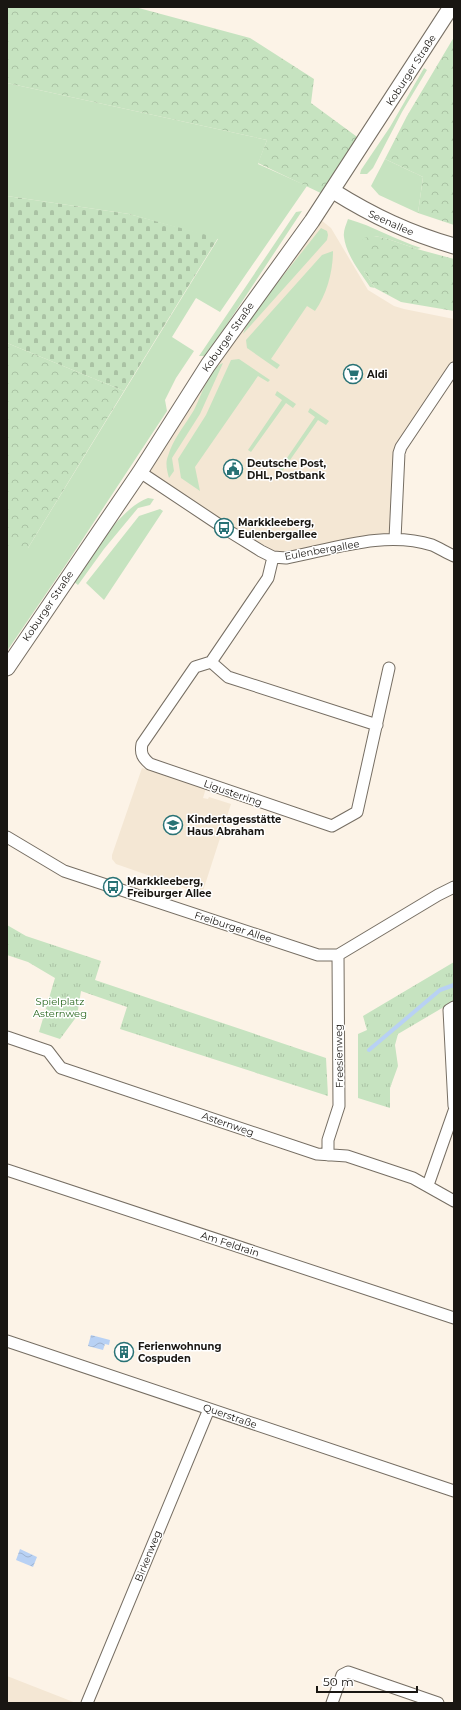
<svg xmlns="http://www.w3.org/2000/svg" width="461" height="1710" viewBox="0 0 461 1710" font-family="Montserrat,sans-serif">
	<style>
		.built { fill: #f4e7d4 }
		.grass { fill: #c6e3c0 }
		.forest { fill: url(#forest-crowns) }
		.cemetery { fill: url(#cemetery-stones) }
		.park { fill: url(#park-tufts) }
		.water { fill: url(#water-waves) }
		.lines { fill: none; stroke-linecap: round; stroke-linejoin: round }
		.stream { stroke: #b8d1f4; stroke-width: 4 }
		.minor-casing { stroke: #766e63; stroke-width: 13 }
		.secondary-casing { stroke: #766e63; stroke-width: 17 }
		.minor { stroke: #fff; stroke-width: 11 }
		.secondary { stroke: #fff; stroke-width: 15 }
		.labels { text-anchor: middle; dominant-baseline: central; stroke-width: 3; stroke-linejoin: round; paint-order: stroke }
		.street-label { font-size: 10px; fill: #191612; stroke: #fff }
		.poi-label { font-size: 10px; font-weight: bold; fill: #191612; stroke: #fff; text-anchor: start }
		.park-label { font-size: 10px; fill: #29671e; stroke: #fff }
	</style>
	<defs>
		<pattern id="forest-crowns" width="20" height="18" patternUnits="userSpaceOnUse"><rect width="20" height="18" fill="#c6e3c0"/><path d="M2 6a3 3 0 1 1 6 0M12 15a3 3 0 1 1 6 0" fill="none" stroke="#aac2a4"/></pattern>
		<pattern id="cemetery-stones" width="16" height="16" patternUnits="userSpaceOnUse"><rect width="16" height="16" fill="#c6e3c0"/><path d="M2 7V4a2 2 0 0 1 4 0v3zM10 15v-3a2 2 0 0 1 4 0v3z" fill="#aac2a4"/></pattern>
		<pattern id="park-tufts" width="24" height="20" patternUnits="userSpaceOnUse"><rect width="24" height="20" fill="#c6e3c0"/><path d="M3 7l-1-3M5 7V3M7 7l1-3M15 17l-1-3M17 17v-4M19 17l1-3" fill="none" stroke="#aac2a4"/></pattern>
		<pattern id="water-waves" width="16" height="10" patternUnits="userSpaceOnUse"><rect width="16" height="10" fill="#b8d1f4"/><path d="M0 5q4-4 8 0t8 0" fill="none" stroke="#9eb3d0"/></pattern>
	</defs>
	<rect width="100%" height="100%" fill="#fcf3e7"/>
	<path class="built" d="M316,216L331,228L368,290L394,306L404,309L454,319V368L401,447L395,539L273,557L140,472Z
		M142,768L206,788L203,798L208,799L209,797L231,804L202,894L116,864L112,859V855Z
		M7,1676L76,1703H7Z"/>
	<path class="grass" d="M424,68L427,70L402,112L373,168L367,174H360L361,170L390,127Z
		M7,83L267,140L258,164L307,186L220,312L196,298L172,337L194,351L176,378L165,400L167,411L67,563L7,651V548H28L218,239L129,214L7,196Z
		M385,159L423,177L418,213L379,195L371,186Z
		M302,211L206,356H199L296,212Z
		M348,219C373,226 396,240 421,248L417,249L385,238L374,236L364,271L375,288L370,287C361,273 346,255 344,237C343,231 346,225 348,219Z
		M321,228L327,231L328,235L327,240L243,334L246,326L259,306Z
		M333,251C333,271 327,294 315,311L307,306L271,359L280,365L277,369L247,348L246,340L322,255Z
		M239,359L270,380L268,382L258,376L195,467L200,491L181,478L178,459L206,415L231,360Z
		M223,363L200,414L172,458L174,471L169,478C167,471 165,463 168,456C173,439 185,425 194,410C200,399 210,367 223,363Z
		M277,391L296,404L293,408L286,403L251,452L248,450L282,400L275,395Z
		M310,408L329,421L326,425L318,420L281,473L278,471L315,417L308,412Z
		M148,498L154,499L150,505L138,508L104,549L78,585L73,581C89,558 121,507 148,498Z
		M160,509L163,511L104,600L86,583L139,516Z"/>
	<path class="forest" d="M7,7H135L250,38L314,79L311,103L364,142L329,197L258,163L267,140L7,83Z
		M454,37V225L418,213L423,177L385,159L407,116Z
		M374,236L385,238L417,249L454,259V311L401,302L375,288L364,271L359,260V245L364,238Z
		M7,343L124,391L28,548H7Z"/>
	<path class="cemetery" d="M7,196L129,214L218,238L124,391L7,343Z"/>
	<path class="park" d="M7,925L26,936L101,961L95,980L326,1058L328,1096L120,1029L127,1007L81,991L77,1016L60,1039L39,1032L55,978L28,962L7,955Z
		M454,962V1001L398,1034L395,1045L398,1066L390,1088V1108L358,1098V1034L367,1030L363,1016Z"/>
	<path class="water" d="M91,1335L110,1340L109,1345L105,1344L103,1350L88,1346Z
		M20,1549L37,1557L33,1567L16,1560Z"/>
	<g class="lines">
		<path class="stream" d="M369,1050L440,990L454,985"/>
		<g class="minor-casing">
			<path id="minor" d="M140,472L224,528L261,551L273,557L286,558C333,549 385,530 432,545C439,548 447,553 454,556
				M395,539L399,453L401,447L454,368
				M273,557L268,578L211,662L195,667L142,744C140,754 143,758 150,764L332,826L357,812L389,668
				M211,662L228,677L377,725
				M7,837L64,871L318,955H338L438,895L454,887
				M454,1007L449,1010L454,1106
				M7,1037L48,1051L61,1068L317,1154L347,1156L413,1178L454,1201
				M328,1155V1140L339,1106L338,955
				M7,1170L454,1318
				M428,1185L454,1111
				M7,1341L454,1491
				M87,1703L209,1409
				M332,1703L342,1675L348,1672L438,1703"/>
		</g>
		<g class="secondary-casing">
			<path id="secondary" d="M333,191C373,216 409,233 454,246
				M7,668L140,472L208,365L312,221L451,7"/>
		</g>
		<use href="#minor" class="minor"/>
		<use href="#secondary" class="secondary"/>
	</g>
	<defs>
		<g id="supermarket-ring" transform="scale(1)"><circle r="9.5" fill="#fff" stroke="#287275" stroke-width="1.5"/><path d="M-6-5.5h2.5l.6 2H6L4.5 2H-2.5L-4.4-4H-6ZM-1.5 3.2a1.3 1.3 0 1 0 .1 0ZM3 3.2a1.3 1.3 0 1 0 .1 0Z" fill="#287275"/></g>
		<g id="civic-ring" transform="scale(1)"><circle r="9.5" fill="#fff" stroke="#287275" stroke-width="1.5"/><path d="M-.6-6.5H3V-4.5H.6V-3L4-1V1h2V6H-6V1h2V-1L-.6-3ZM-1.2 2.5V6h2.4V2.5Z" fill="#287275"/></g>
		<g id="bus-ring" transform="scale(1)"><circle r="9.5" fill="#fff" stroke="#287275" stroke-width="1.5"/><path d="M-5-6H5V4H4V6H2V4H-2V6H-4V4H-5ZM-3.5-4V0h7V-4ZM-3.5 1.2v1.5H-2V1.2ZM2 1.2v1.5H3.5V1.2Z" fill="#287275"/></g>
		<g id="school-ring" transform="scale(1)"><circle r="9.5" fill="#fff" stroke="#287275" stroke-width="1.5"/><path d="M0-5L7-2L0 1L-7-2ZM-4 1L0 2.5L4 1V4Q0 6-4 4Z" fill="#287275"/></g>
		<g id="building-ring" transform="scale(1)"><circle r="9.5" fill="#fff" stroke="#287275" stroke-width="1.5"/><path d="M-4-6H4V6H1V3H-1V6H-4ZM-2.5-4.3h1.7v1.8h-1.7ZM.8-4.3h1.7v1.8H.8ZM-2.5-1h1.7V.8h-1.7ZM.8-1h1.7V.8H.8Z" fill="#287275"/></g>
	</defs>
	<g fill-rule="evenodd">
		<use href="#supermarket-ring" x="353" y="374"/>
		<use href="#civic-ring" x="233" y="469"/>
		<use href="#bus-ring" x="224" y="528"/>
		<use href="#school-ring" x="173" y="825"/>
		<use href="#bus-ring" x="113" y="887"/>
		<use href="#building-ring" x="124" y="1352"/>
	</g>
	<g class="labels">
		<g class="street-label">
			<text transform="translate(411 70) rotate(-57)">Koburger Straße</text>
			<text transform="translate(391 223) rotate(24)">Seenallee</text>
			<text transform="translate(228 337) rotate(-55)">Koburger Straße</text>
			<text transform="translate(322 550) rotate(-10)">Eulenbergallee</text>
			<text transform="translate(48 606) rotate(-56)">Koburger Straße</text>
			<text transform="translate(233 793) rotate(19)">Ligusterring</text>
			<text transform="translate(233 927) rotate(18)">Freiburger Allee</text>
			<text transform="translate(339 1056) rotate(-91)">Freesienweg</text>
			<text transform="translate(228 1124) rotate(19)">Asternweg</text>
			<text transform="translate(230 1244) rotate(18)">Am Feldrain</text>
			<text transform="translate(230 1416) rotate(19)">Querstraße</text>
			<text transform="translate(148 1556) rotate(-68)">Birkenweg</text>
		</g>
		<g class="poi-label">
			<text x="367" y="374">Aldi</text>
			<text x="247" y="463">Deutsche Post,<tspan x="247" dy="12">DHL, Postbank</tspan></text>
			<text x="238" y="522">Markkleeberg,<tspan x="238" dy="12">Eulenbergallee</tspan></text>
			<text x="187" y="819">Kindertagesstätte<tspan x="187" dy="12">Haus Abraham</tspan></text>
			<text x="127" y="881">Markkleeberg,<tspan x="127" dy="12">Freiburger Allee</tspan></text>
			<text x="138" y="1346">Ferienwohnung<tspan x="138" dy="12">Cospuden</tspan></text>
		</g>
		<g class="park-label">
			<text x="60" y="1001">Spielplatz<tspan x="60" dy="12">Asternweg</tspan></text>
		</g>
	</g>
	<rect width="461" height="1710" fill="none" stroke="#191612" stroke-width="16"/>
	<path d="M317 1686v6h100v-6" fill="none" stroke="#191612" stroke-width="2"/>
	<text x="323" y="1686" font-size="12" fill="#191612" stroke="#ffffff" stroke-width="3" paint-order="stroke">50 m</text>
</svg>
